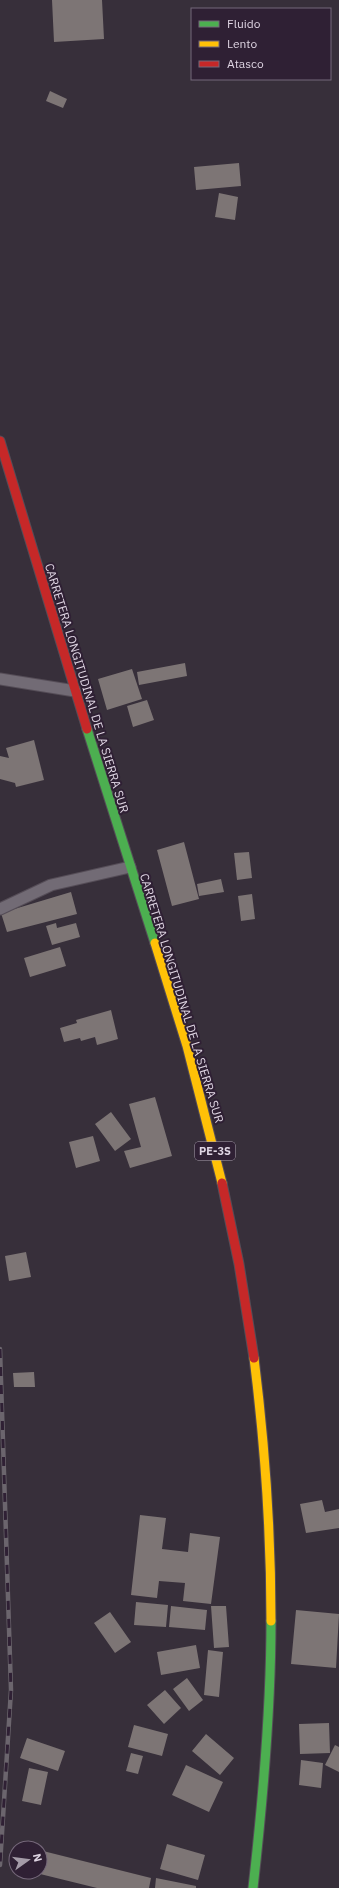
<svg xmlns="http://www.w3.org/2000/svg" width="339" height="1888" viewBox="0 0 339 1888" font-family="'IBM Plex Sans',sans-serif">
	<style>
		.building { fill: #7d7575 }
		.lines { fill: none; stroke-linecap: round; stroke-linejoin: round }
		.lane-casing { stroke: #554d57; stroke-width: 13 }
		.fast-casing { stroke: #554d57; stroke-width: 11 }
		.slow-casing { stroke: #554d57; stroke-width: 11 }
		.jam-casing { stroke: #554d57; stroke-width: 11 }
		.lane { stroke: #726b75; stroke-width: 11 }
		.fast { stroke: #4caf50; stroke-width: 9 }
		.slow { stroke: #ffc107; stroke-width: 9 }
		.jam { stroke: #c62828; stroke-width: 9 }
		.rail-casing { stroke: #6b656d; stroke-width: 4.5 }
		.rail { stroke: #2f2034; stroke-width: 3; stroke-dasharray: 9; stroke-linecap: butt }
		.labels { text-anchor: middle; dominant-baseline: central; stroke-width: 4; stroke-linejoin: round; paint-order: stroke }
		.shield { fill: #2f2034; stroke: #aa9fae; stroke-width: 1 }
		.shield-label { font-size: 11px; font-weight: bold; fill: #dfd5e3 }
		.street-label { font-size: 12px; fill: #dfd5e3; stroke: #2f2034 }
	</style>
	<rect width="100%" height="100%" fill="#372f3a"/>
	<path class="building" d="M52,0H102L104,39L54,42Z
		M50,91L67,99L63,108L46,101Z
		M239,163L241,186L196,190L194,167Z
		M219,193L238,197L235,220L215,217Z
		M185,663L187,676L139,685L137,672Z
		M132,669L142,699L107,710L98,679Z
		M147,700L154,720L133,727L127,706Z
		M34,740L44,780L16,787L15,783L0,779V756L9,758L6,748Z
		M184,842L199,899L172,906L157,850Z
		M249,852L252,878L237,880L234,853Z
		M221,879L224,892L199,896L197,884Z
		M71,892L77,914L7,932L1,913Z
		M252,894L255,919L241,921L238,896Z
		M56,923L57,928L76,923L80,937L52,945L46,926Z
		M60,947L66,966L30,977L24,958Z
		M111,1010L118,1039L97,1045L95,1037L81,1041L80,1038L64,1042L60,1028L77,1023L76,1020Z
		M155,1097L172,1156L130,1168L124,1151L141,1147L129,1104Z
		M111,1112L131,1139L115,1151L95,1124Z
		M93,1136L100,1161L76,1168L69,1142Z
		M26,1252L31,1277L9,1281L5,1256Z
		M34,1372L35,1387H14L13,1373Z
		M322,1500L325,1512L339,1509V1528L306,1533L300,1504Z
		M140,1515L166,1518L162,1549L188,1552L190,1533L220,1537L211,1604L183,1601L185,1583L159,1581L157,1598L131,1595Z
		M136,1602L168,1605L166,1627L134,1625Z
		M171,1606L207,1610L205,1630L169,1627Z
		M211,1606H226L229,1647L214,1648Z
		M296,1610L339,1614L336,1668L291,1664Z
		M110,1612L131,1642L115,1653L94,1623Z
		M196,1645L200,1668L161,1675L157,1652Z
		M208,1650L223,1652L219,1697L204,1695Z
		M187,1678L203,1700L189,1711L173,1689Z
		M165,1690L181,1708L164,1724L147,1705Z
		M329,1723L330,1753L300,1754L299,1724Z
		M134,1725L168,1734L162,1756L128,1747Z
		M206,1734L234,1758L220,1775L192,1751Z
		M27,1738L65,1751L58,1771L20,1758Z
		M335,1745L339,1747V1772L325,1765Z
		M131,1753L143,1756L138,1774L126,1771Z
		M301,1760L323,1763L321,1788L299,1785Z
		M186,1765L223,1782L209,1812L172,1795Z
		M29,1768L48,1772L41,1805L22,1801Z
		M167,1844L205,1855L198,1880L160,1869Z
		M43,1851L151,1878L149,1888H97L36,1873L40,1872Z
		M156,1878L196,1886V1888H155Z"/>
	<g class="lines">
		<g class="lane-casing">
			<path id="lane" d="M0,679L75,691
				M0,909L51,885L130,867"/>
		</g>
		<g class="fast-casing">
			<path id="fast" d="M87,729L155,943
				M253,1888C263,1799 271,1711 271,1621"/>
		</g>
		<g class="slow-casing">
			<path id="slow" d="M155,943L187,1046L222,1183
				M254,1358C265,1446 271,1533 271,1621"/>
		</g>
		<g class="jam-casing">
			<path id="jam" d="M0,441L87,729
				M222,1183L239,1264L254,1358"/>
		</g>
		<use href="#lane" class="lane"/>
		<use href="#fast" class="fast"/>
		<use href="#slow" class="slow"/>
		<use href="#jam" class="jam"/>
		<g class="rail-casing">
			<path id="rail" d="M0,1349L11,1690L0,1865"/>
		</g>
		<use href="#rail" class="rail"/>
	</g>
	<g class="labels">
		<rect class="shield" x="195" y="1142" width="40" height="18" rx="3"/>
		<g class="shield-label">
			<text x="215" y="1151">PE-3S</text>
		</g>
		<g class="street-label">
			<text transform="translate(87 688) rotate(73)">CARRETERA LONGITUDINAL DE LA SIERRA SUR</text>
			<text transform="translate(182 998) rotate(73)">CARRETERA LONGITUDINAL DE LA SIERRA SUR</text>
		</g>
	</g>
	<rect x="191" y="8" width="140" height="72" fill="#2f2034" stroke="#75687a"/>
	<rect x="199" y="21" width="20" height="6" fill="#4caf50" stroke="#75687a"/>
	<text x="227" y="28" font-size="12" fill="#dfd5e3">Fluido</text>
	<rect x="199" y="41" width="20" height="6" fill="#ffc107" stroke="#75687a"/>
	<text x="227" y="48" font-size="12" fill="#dfd5e3">Lento</text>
	<rect x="199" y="61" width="20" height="6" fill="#c62828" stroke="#75687a"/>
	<text x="227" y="68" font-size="12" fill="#dfd5e3">Atasco</text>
	<g transform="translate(28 1860) rotate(76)"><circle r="19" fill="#2f2034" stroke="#75687a"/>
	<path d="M0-3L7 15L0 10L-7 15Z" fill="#a49ba8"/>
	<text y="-6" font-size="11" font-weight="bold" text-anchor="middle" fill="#dfd5e3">N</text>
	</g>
</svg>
